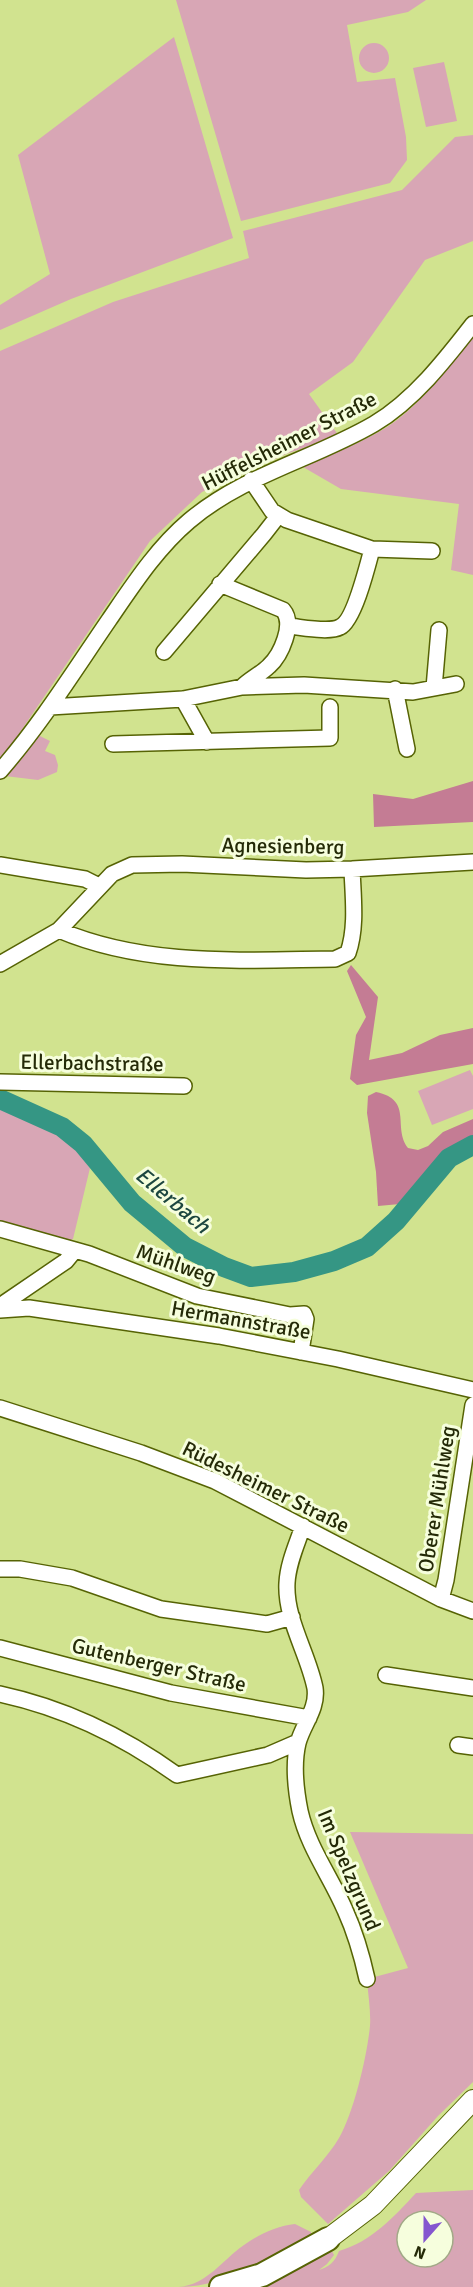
<svg xmlns="http://www.w3.org/2000/svg" width="473" height="2287" viewBox="0 0 473 2287" font-family="Signika,sans-serif">
	<style>
		.green { fill: #d8a6b5; fill-rule: evenodd }
		.forest { fill: #c47c94 }
		.lines { fill: none; stroke-linecap: round; stroke-linejoin: round }
		.river { stroke: #359684; stroke-width: 20 }
		.minor-casing { stroke: #566304; stroke-width: 18 }
		.major-casing { stroke: #566304; stroke-width: 22 }
		.highway-casing { stroke: #566304; stroke-width: 26 }
		.minor { stroke: #fff; stroke-width: 15 }
		.major { stroke: #fff; stroke-width: 20 }
		.highway { stroke: #fff; stroke-width: 22 }
		.labels { text-anchor: middle; dominant-baseline: central; stroke-width: 6; stroke-linejoin: round; paint-order: stroke }
		.street-label { font-size: 21px; fill: #242a07; stroke: #f6fedd }
		.water-label { font-size: 22px; font-style: italic; fill: #1d473f; stroke: #f6fedd }
	</style>
	<rect width="100%" height="100%" fill="#d1e38f"/>
	<path class="green" d="M176,0H426L408,12L347,25L357,82L395,78L406,137L407,160L390,183L241,221Z
		M174,37L233,238L71,299L0,330V305L50,274L18,155Z
		M359 58a15 15 0 1 1 30 0a15 15 0 1 1-30 0Z
		M444,62L457,121L426,127L413,68Z
		M473,135V241L425,260L353,362L309,394L339,436L286,454L202,492L150,541L12,744L0,759V351L113,302L249,258L243,231L402,190L455,137Z
		M473,334V575L451,570L459,504L341,489L303,467C330,455 374,438 397,420C428,396 450,365 473,334Z
		M38,735L50,741L45,751L55,755L58,765L57,772L38,780L5,776Z
		M470,1070L473,1076V1109L432,1125L418,1091Z
		M0,1107L10,1109L71,1143L90,1168L73,1239L64,1244L0,1225Z
		M350,1832L473,1834V2082L438,2116L389,2171L328,2224L301,2197L299,2190C311,2172 328,2157 339,2138C354,2112 367,2056 370,2026C371,2011 368,1995 367,1979L408,1968Z
		M473,2190V2287H244L331,2249L334,2255L327,2264L319,2270C329,2267 335,2262 339,2251C371,2242 395,2216 416,2193ZM407,2221H443V2257H407Z
		M295,2224L311,2232V2238C273,2259 223,2287 179,2287C208,2284 221,2261 244,2245C259,2234 277,2226 295,2224Z"/>
	<path class="forest" d="M473,781V822L374,827L373,794L413,799Z
		M351,965L378,997L369,1060L402,1053L440,1035L473,1028V1064L357,1085L350,1079L356,1035L366,1017L347,971Z
		M376,1092C414,1100 392,1127 408,1148L418,1150L428,1146L443,1132L473,1119V1152C443,1166 439,1174 422,1202L378,1206L376,1172L367,1113L368,1096Z"/>
	<g class="lines">
		<path class="river" d="M0,1099L62,1127L83,1144L132,1203L185,1247L224,1267L251,1277L294,1272L334,1261L367,1247L396,1221L449,1158L473,1145"/>
		<g class="minor-casing">
			<path id="minor" d="M251,480L272,511L287,520L372,549L432,551
				M220,584L283,610C295,624 281,655 269,666C261,674 250,679 242,687
				M288,626C301,627 329,633 340,627C354,621 368,564 372,549
				M164,652L264,534L278,516
				M434,688L439,630
				M395,689L407,749
				M183,699L207,742
				M50,707L183,699L242,687L304,685L413,692L456,684
				M113,744L330,738V707
				M0,771C41,724 74,671 109,620C133,585 157,548 189,521C243,475 314,459 374,424C414,400 445,360 473,324
				M0,865L85,879L99,886
				M59,930C146,967 242,960 335,959L348,953C357,927 353,897 352,869
				M0,964L59,930L112,874L132,865L182,864L306,870L352,869L473,862
				M0,1082L184,1086
				M0,1229L89,1254L197,1296L290,1315L304,1314L306,1319L301,1352
				M0,1306L66,1261L75,1250
				M0,1310L29,1308L219,1336L338,1359L473,1390
				M0,1408L141,1453L215,1481L441,1599L473,1611
				M303,1526C297,1544 288,1563 287,1583C285,1619 308,1653 315,1688C318,1709 303,1724 298,1743C293,1764 296,1791 300,1811C308,1847 331,1877 345,1910C355,1932 362,1956 367,1979
				M1,1569H20L72,1578L161,1609L267,1624L292,1617
				M441,1599L446,1580L473,1405
				M0,1648L171,1693L309,1718
				M386,1675L473,1688
				M0,1694C65,1708 123,1736 177,1775L268,1755L298,1742
				M458,1745L473,1747"/>
		</g>
		<g class="major-casing">
			<path id="major" d="M328,2239L373,2205L473,2100"/>
		</g>
		<g class="highway-casing">
			<path id="highway" d="M221,2287L262,2275L328,2239"/>
		</g>
		<use href="#minor" class="minor"/>
		<use href="#major" class="major"/>
		<use href="#highway" class="highway"/>
	</g>
	<g class="labels">
		<g class="street-label">
			<text transform="translate(289 441) rotate(-27)">Hüffelsheimer Straße</text>
			<text transform="translate(283 846) rotate(1)">Agnesienberg</text>
			<text transform="translate(92 1063) rotate(1)">Ellerbachstraße</text>
			<text transform="translate(176 1264) rotate(19)">Mühlweg</text>
			<text transform="translate(241 1320) rotate(10)">Hermannstraße</text>
			<text transform="translate(266 1487) rotate(26)">Rüdesheimer Straße</text>
			<text transform="translate(437 1499) rotate(-81)">Oberer Mühlweg</text>
			<text transform="translate(159 1665) rotate(13)">Gutenberger Straße</text>
			<text transform="translate(349 1870) rotate(67)">Im Spelzgrund</text>
		</g>
		<g class="water-label">
			<text transform="translate(173 1200) rotate(40)">Ellerbach</text>
		</g>
	</g>
	<g transform="translate(425 2239) rotate(201)"><circle r="28" fill="#f6fedd" stroke="#a2a987" stroke-width="1.5"/>
	<path d="M0-4.5L10 22L0 15L-10 22Z" fill="#8556cf"/>
	<text y="-9" font-size="16" font-weight="bold" text-anchor="middle" fill="#242a07">N</text>
	</g>
</svg>
